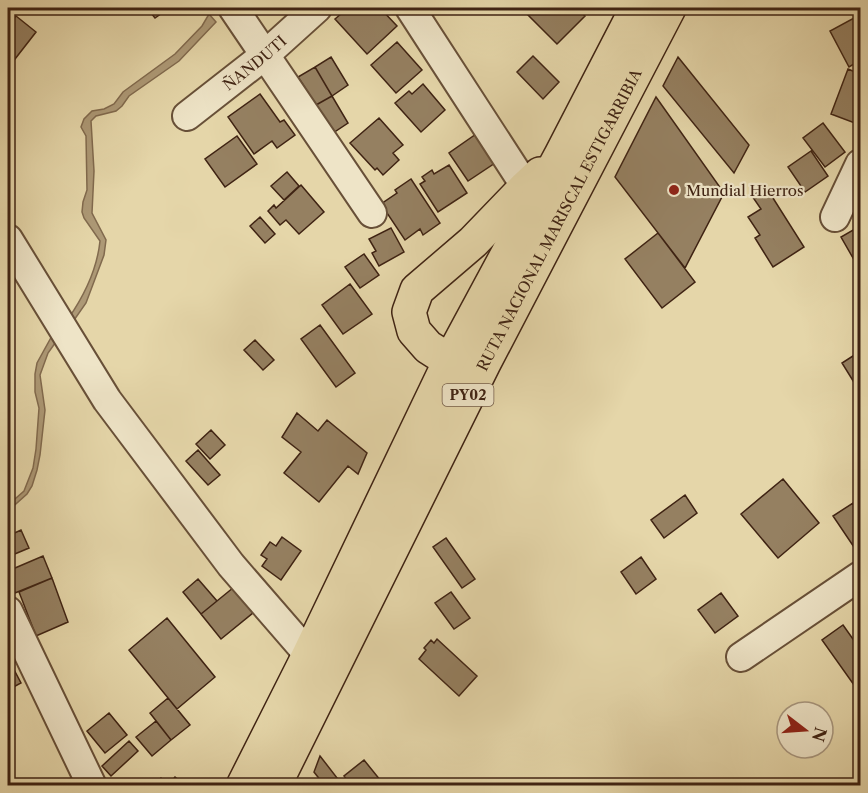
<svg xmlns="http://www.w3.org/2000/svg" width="868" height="793" viewBox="0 0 868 793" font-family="'Libre Caslon Text',serif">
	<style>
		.water { fill: #ad9976; stroke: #816a4e; stroke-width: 1.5 }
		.building { fill: #958061; stroke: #3f2313; stroke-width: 1.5 }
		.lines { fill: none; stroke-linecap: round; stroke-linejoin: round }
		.minor-casing { stroke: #685038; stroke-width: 32 }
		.highway-casing { stroke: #3f2313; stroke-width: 36 }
		.minor { stroke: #eee4c7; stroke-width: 28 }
		.highway { stroke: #e5d6a9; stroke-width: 33 }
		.poi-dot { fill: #8f2418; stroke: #eee4c7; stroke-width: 2 }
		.labels { text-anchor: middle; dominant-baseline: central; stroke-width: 4.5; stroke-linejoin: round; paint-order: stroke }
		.shield { fill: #eee4c7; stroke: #745d49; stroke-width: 1.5 }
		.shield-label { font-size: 14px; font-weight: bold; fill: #3f2313 }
		.street-label { font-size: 15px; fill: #3f2313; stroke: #eee4c7 }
		.poi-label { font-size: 15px; fill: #3f2313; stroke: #eee4c7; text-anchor: start }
	</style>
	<rect width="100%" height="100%" fill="#e5d6a9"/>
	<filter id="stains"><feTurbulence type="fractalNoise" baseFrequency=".00333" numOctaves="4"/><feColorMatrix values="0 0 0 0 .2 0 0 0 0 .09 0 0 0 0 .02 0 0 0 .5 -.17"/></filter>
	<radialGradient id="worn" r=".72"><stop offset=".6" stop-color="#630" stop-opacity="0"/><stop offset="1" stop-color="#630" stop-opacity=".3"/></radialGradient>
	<path class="water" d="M209,14L216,22L179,61L129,96L122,106L116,111L96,116L91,121L94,171L92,213L106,240L104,255L86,303L72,323L68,319C84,296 97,270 100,241L84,218L82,212L83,202L87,190L86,136L81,127L84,119L92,111L104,109L114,104L123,92L175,54L202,26Z
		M53,334L58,339L48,353L40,375L45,410L40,455L37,470L32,486L27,494L8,511V505L24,491L33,468L36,449L39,408L35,392V374L37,363Z"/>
	<path class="building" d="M147,8H169L155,18Z
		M348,8H355L358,11L362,8H380L397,26L367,54L335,19Z
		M530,8H576L585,16L557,44L525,12Z
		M16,16L36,32L8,68V19L11,22Z
		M854,18L860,30V50L854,64L849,67L830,31Z
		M397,42L422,70L396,93L371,65Z
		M533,56L559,82L543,99L517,72Z
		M331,57L348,85L332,96L315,67Z
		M678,57L749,145L734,173L663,86Z
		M315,67L332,96L316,105L298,77Z
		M848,69L860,74V125L831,114Z
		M423,84L445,110L421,132L395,103L409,91L412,94Z
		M260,94L280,122L284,120L295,135L277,148L272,141L254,154L228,117Z
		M332,96L348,123L333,133L316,105Z
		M656,97L724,193L685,268L615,177Z
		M379,118L403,145L393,153L399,160L383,175L377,168L375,170L350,143Z
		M823,123L845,152L825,167L803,138Z
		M479,132L498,161L468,181L449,153Z
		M237,136L257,164L225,187L205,159Z
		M811,151L828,176L805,192L788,167Z
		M449,165L467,193L438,212L420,184L425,181L422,177L432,170L434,174Z
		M287,172L299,186L284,200L271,186Z
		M411,179L440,223L423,235L420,229L405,240L381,204L397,193L395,190Z
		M301,185L324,212L299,234L286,220L280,225L268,211L274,205L276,208Z
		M766,187L804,247L773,267L755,238L760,235L748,217L761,209L752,196Z
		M260,217L275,234L265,243L250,226Z
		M860,226V263L857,265L841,237Z
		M391,228L404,252L379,266L372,253L376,251L369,239Z
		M658,233L695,282L662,308L625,259Z
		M364,254L379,275L360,288L345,267Z
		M350,284L372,314L343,334L322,305Z
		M320,325L355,373L336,387L301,339Z
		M255,340L274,360L263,370L244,350Z
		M856,354L857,357L860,355V392L842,363Z
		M297,413L318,431L327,420L367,453L358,474L348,466L319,502L284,473L301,452L282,437Z
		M211,430L225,445L210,459L196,444Z
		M198,450L220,475L208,485L186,461Z
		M783,479L819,523L778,558L741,514Z
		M685,495L697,513L664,538L651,520Z
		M853,503L860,514V556L833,516Z
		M21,530L29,548L10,556L8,551V536Z
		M282,537L301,551L281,580L262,566L267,559L261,555L270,542L276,546Z
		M446,538L475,579L462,588L433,547Z
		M43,556L52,578L15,593L8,571Z
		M641,557L656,579L636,594L621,572Z
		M52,578L68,622L36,636L19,592Z
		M198,579L217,601L201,614L183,592Z
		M239,583L259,608L221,639L201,614Z
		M451,592L470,618L454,629L435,603Z
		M721,593L738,616L715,633L698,610Z
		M167,618L215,677L177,709L129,650Z
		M843,625L860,649V681L854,685L822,640Z
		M437,639L477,676L459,696L419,659L426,650L424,648L431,640L434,643Z
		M11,664L21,683L8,690V666Z
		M168,698L190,725L171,740L150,713Z
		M109,713L127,735L105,753L87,731Z
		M156,721L171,740L152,756L136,737Z
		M129,741L138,751L111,776L102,766Z
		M320,756L341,783L337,786H325L314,772Z
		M364,760L385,786H351L344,776Z
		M175,777L186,786H156L161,778L169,784Z"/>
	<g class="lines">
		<g class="minor-casing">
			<g id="minor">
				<path d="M233,8L372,213"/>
				<path d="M410,8L526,187"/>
				<path id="s1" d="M187,116L265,55L317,8"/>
				<path d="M835,217L860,164"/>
				<path d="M8,239L107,400L231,565L309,655"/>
				<path d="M8,611L92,786"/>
				<path d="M741,657L860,576"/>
			</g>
		</g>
		<g class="highway-casing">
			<g id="highway">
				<path d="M472,363L450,361L428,347L414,331L409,312L417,290L473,242L526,187L540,174"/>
				<path d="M243,786L309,655L450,361L561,155L637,8"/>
				<path id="s2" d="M274,786L484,363L669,8"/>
			</g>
		</g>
		<use href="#minor" class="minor"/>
		<use href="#highway" class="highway"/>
	</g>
	<circle class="poi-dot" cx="674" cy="190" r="6"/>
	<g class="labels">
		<rect class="shield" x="442.5" y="384" width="51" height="22" rx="4.5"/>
		<g class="shield-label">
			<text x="468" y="395">PY02</text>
		</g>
		<g class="street-label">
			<text stroke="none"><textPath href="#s1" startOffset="86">ÑANDUTI</textPath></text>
			<text stroke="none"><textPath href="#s2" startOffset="634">RUTA NACIONAL MARISCAL ESTIGARRIBIA</textPath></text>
		</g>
		<g class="poi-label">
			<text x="686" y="190">Mundial Hierros</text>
		</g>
	</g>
	<rect width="868" height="793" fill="none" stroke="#e5d6a9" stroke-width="30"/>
	<rect x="9" y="9" width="850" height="775" fill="none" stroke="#3f2313" stroke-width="3"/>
	<rect x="15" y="15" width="838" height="763" fill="none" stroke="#3f2313" stroke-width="1.5"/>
	<g transform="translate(805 730) rotate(107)"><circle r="28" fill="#eee4c7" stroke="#a8977f" stroke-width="1.5"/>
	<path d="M0-4.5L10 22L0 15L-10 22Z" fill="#8f2418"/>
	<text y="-9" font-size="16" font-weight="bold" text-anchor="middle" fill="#3f2313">N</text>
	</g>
	<rect width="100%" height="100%" filter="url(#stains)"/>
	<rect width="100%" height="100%" fill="url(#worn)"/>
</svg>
